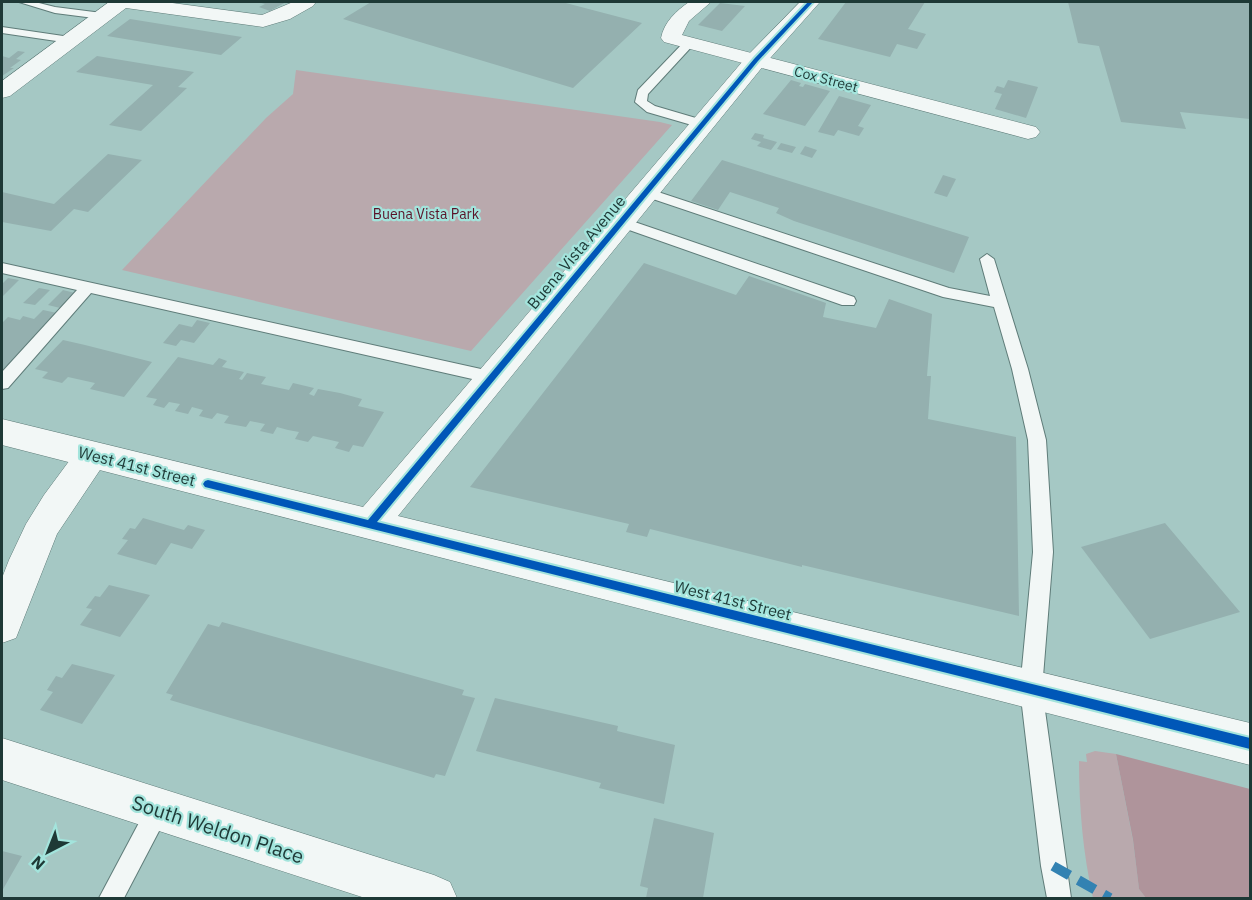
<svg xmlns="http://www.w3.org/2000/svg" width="1252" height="900" viewBox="0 0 1252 900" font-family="'IBM Plex Sans',sans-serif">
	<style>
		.green { fill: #b9a9ad }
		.forest { fill: #af949b }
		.building { fill: #94b0af }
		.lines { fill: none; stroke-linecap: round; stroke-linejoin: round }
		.lane-casing { stroke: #5f7c79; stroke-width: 2 }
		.street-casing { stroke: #5f7c79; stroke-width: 1 }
		.secondary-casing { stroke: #5f7c79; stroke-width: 1 }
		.lane { fill: #f2f7f6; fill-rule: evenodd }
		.street { fill: #f2f7f6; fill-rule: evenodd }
		.secondary { fill: #f2f7f6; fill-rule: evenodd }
		.quiet { stroke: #3382b2; stroke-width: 10; stroke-dasharray: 19 10; stroke-linecap: butt }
		.cycleway-casing { stroke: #a3e4dc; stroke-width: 4 }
		.cycleway { fill: #0057b8; fill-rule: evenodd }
		.labels { text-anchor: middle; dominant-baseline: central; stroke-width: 4.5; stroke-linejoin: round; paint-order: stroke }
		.far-street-label { font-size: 14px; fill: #1e3936; stroke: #a3e4dc }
		.far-park-label { font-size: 14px; fill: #5a1228; stroke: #a3e4dc }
		.street-label { font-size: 16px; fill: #1e3936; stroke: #a3e4dc }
		.near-street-label { font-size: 20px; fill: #1e3936; stroke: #a3e4dc }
	</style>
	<rect width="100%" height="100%" fill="#a5c8c4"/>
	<path class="green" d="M296,70L660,122L672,125L471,351L122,270L266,118L293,94Z
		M1095,751L1116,754L1133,841L1139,889L1146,898H1093C1083,853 1079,808 1079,761L1087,762L1086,754Z"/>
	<path class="forest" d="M1116,754L1250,789V898H1146L1139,889L1133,840Z"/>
	<path class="building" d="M258,2H286L270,11L259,7L265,4Z
		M371,2H562L642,23L573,88L343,19Z
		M846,2H925L908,29L926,34L917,49L897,44L890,57L818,39Z
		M1068,2H1250V119L1180,112L1186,129L1121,122L1099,46L1078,43Z
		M720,3L745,6L722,31L698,25Z
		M130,19L242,37L221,55L107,36Z
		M18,51L25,52L16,59L21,60L10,68H14L2,76V56L9,58Z
		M97,56L182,70L194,72L178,87L187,88L141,131L109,125L153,85L76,72Z
		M791,80L801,83L799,86L803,87L805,84L830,91L805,126L763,114Z
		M1008,80L1038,87L1026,118L995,109L1002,94L994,92L997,86L1004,88Z
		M839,96L871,105L858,126L864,128L859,136L838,130L834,136L818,132Z
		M755,133L764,135L763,138L777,142L771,150L757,146L761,142L751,139Z
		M781,143L796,147L792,153L777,149Z
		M805,146L817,150L812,158L800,154Z
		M108,154L142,160L88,212L74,209L51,231L2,222V192L54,204Z
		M722,160L969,237L954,273L794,221L776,213L779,208L730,192L718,210L691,201Z
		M943,175L956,179L947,197L934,193Z
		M644,263L736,295L749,276L826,303L823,317L876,328L889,299L932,314L927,376H931L928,419L1016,437L1019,616L802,565V567L650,529L647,537L626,532L629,524L470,487Z
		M8,278L19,280L2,297V284Z
		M39,288L50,290L35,305L23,303Z
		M63,290L75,293L60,308L48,305Z
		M43,310L57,313L5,373L2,372V323L8,317L20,320L23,316L34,319Z
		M197,320L210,323L194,343L181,340L176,346L163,343L179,324L192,327Z
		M63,340L85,345L152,362L124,397L90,389L95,383L68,377L62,383L42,378L48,372L35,369Z
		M178,357L213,365L219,358L227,361L222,367L244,372L239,379L242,380L247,373L266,377L261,384L289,390L293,383L314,388L309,394L314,396L318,389L340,393L362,399L358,406L384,412L363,447L353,445L349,452L335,448L339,442L313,436L308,442L295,439L299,432L288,430L277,427L273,434L260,431L265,424L250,421L246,427L224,423L229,416L217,413L212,419L199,416L203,410L192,407L188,414L175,411L180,404L169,402L164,408L153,405L157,399L146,397Z
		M143,518L184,530L188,525L205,530L192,549L171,543L156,565L117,554L128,540L122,539L130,528L135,529Z
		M1165,523L1240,612L1150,639L1081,547Z
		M109,585L150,595L120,637L80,625L92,609L86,608L95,596L100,597Z
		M222,622L464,690L462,695L475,698L445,776L436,774L434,778L170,700L173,695L166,693L208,624L219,627Z
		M72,664L115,675L82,724L40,710L53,692L47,690L56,676L62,678Z
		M495,698L618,726L617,731L675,745L664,804L599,788L601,783L476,751Z
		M654,818L714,833L703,898H646L648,888L640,886Z
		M2,851L22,856L2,891Z"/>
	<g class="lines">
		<g class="lane-casing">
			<path id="lane" d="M19,2H35L55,7L102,13L107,16L102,19L55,13Z
				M2,27L70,37L76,40L70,43L2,33Z
				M689,40L695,43L648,94L647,101L655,106L706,121L708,124L706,127L702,128L647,112L635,102L638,90L685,41Z
				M646,188L949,288L990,296L980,259L987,254L994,259L1028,369L1046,440L1053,552L1042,689L1071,898H1047L1041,866L1020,689L1033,552L1028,440L1012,369L994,307L943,297L641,195L639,192L641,189Z
				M620,217L854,297L856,301L854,305H842L615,225L613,222Z
				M2,263L490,371L496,373L498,377L496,381L490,383L91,293L8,388L2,389V372L77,290L2,273Z
				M158,798L166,802L170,810L124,898H99L150,802Z"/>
		</g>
		<g class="street-casing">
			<path id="street" d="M109,2H165L262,15L293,2H316L313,6L290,19L263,27L126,8L10,96L2,98V81Z
				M689,2H711L689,21L682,35L1036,127L1040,132L1036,137L1028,139L664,42L661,38C664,22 676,11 689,2Z
				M93,442L105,445L110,455L57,534L16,638L2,643V578L9,560L26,524L44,495L81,445Z
				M2,738L434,875L450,882L457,898H365L2,780Z"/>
		</g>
		<g class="secondary-casing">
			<path id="secondary" d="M800,2H820L764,65L398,516L1250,723V765L2,445V419L363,507L748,55Z"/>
		</g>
		<use href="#lane" class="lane"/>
		<use href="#street" class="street"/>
		<use href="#secondary" class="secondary"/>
		<path class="quiet" d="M1053,866L1110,898"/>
		<g class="cycleway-casing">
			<path id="cycleway" d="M808,2H813L758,61L377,522L1250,738V749L205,487L203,484L205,481L208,480L368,520L754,59Z"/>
		</g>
		<use href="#cycleway" class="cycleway"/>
	</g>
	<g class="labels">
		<g class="far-street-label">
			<text transform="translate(826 79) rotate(15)">Cox Street</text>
		</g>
		<g class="far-park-label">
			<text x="426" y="214">Buena Vista Park</text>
		</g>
		<g class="street-label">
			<text transform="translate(576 252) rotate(-50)">Buena Vista Avenue</text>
			<text transform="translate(137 466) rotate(14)">West 41st Street</text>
			<text transform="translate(733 600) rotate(14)">West 41st Street</text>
		</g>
		<g class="near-street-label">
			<text transform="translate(218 829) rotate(18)">South Weldon Place</text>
		</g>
	</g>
	<rect width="1252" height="900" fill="none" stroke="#1e3936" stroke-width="6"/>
	<g transform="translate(48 852) rotate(222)" stroke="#a3e4dc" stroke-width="4.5" paint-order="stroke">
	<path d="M0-4.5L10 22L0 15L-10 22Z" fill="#1e3936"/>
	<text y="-9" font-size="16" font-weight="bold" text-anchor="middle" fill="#1e3936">N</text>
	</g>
</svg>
